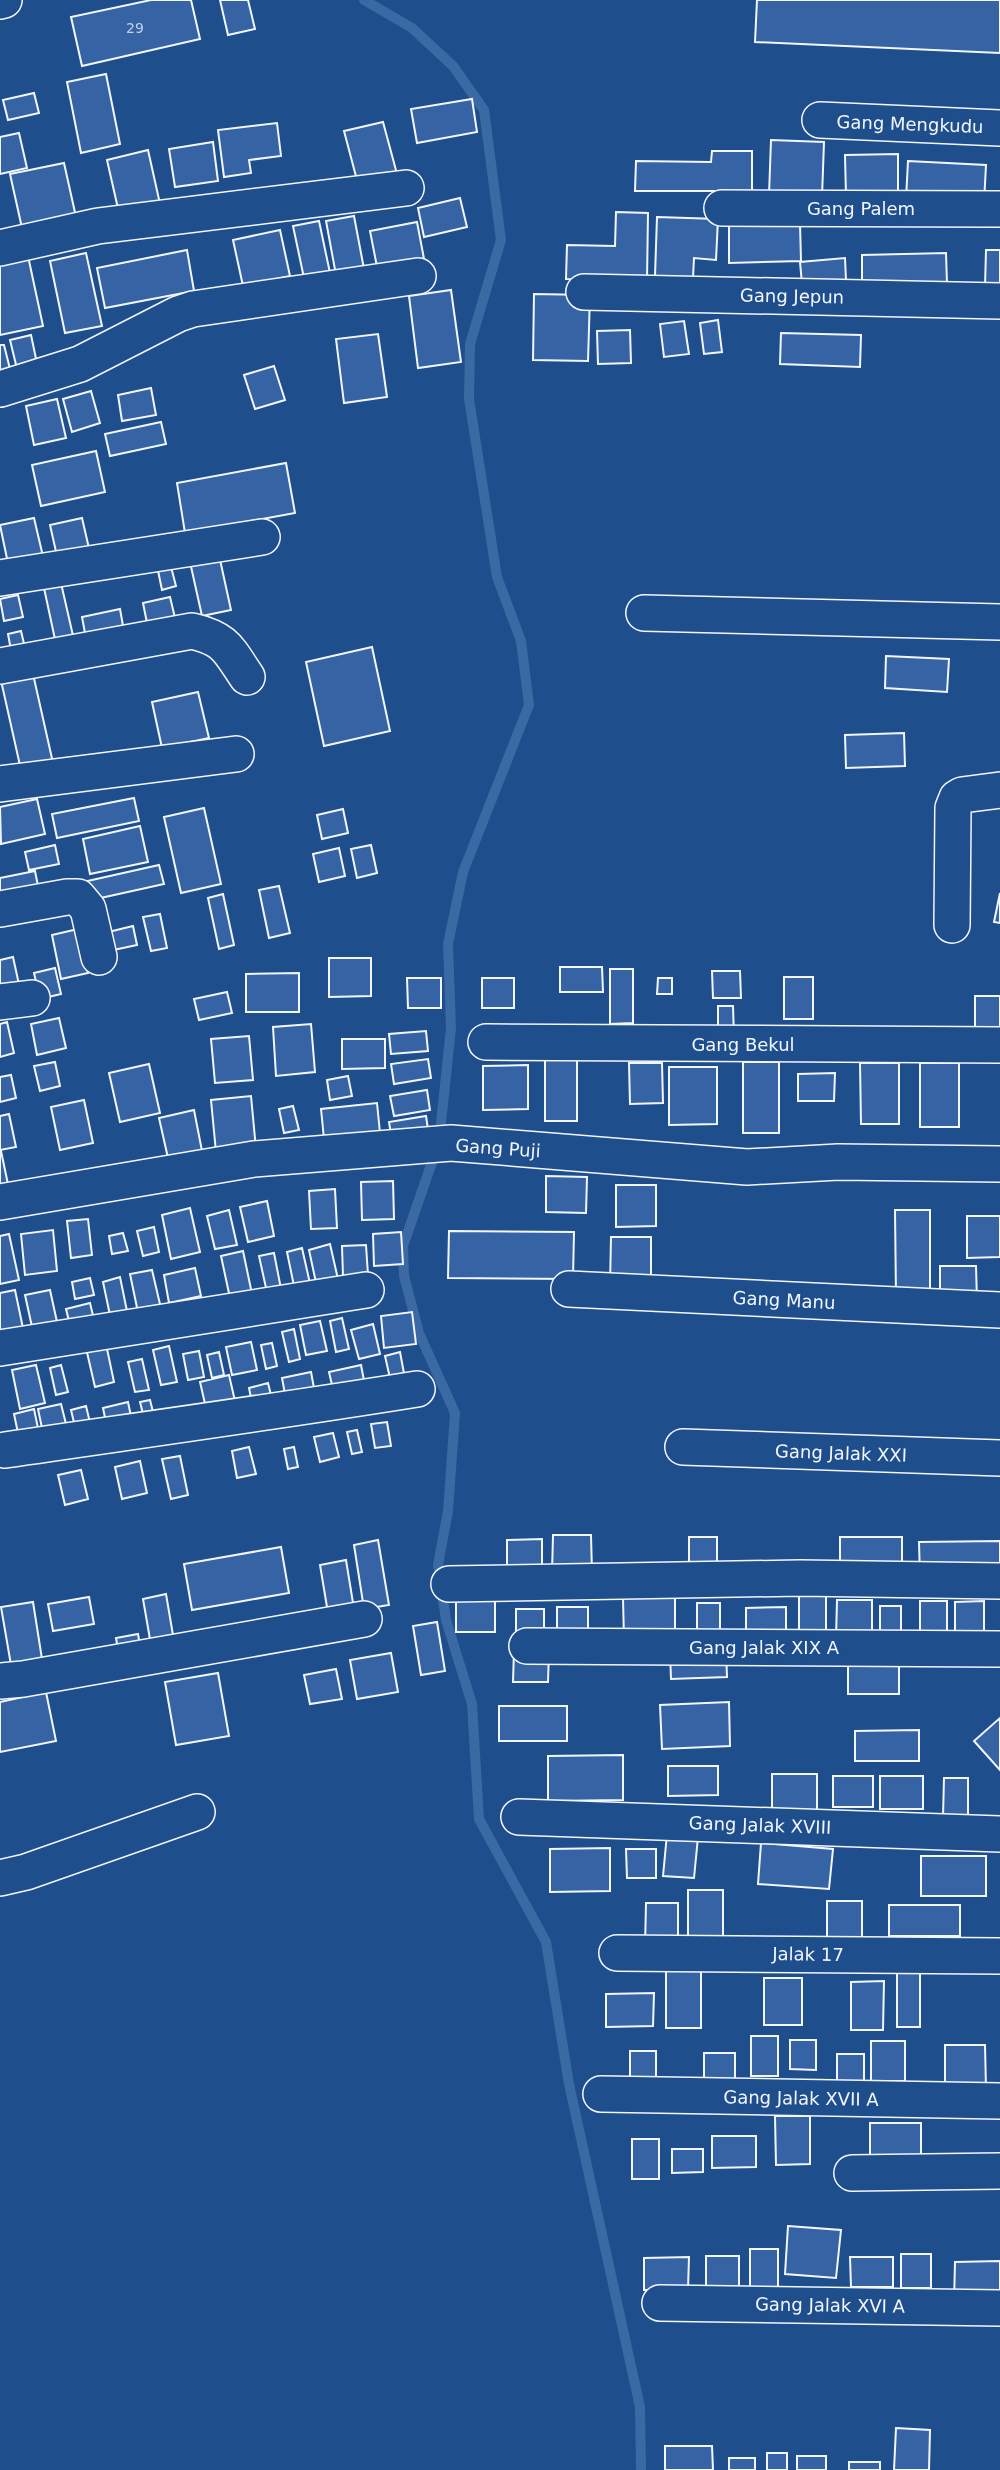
<svg xmlns="http://www.w3.org/2000/svg" width="1000" height="2470" viewBox="0 0 1000 2470" font-family="'DejaVu Sans',sans-serif">
	<style>
		.lines { fill: none; stroke-linecap: round; stroke-linejoin: round }
		.stream { stroke: #3b69a3; stroke-width: 10 }
		.building { fill: #3563a3; stroke: #f2f6ff; stroke-width: 2 }
		.minor-casing { stroke: #f2f6ff; stroke-width: 38 }
		.minor { stroke: #1f4e8c; stroke-width: 35 }
		.labels { text-anchor: middle; dominant-baseline: central; stroke-width: 5; stroke-linejoin: round; paint-order: stroke }
		.number-label { font-size: 14px; fill: #c3d1e8 }
		.street-label { font-size: 18px; fill: #f2f6ff; stroke: #1f4e8c }
	</style>
	<rect width="100%" height="100%" fill="#1f4e8c"/>
	<g class="lines">
		<path class="stream" d="M364,0L412,28L453,66L484,110L501,240L470,344L469,399L497,577L521,641L529,705L463,872L448,944L451,1028L439,1142L403,1246L404,1276L419,1333L455,1413L448,1511L438,1565L446,1620L472,1704L479,1819L546,1942L569,2084L640,2407L641,2470"/>
	</g>
	<path class="building" d="M151,0H191L200,39L82,66L71,17Z
		M220,0H248L255,29L228,35Z
		M757,0H1000V53L755,42Z
		M106,74L120,144L81,153L67,82Z
		M34,93L39,113L8,120L3,100Z
		M472,99L477,132L417,143L411,109Z
		M383,122L397,174L358,184L344,131Z
		M277,123L281,156L249,160L251,173L224,177L218,130Z
		M19,133L27,168L0,174V137Z
		M771,140L824,142L822,197L769,195Z
		M213,142L218,181L175,187L169,149Z
		M148,150L160,204L119,213L107,160Z
		M712,151H752V202H714V191H635L636,161L711,162Z
		M898,154V195L846,196L845,155Z
		M908,161L986,165L984,203L906,199Z
		M64,163L78,226L24,237L10,174Z
		M460,198L467,227L424,237L418,208Z
		M616,212L648,213L647,281L566,279L567,245L615,246Z
		M354,216L364,269L336,275L326,221Z
		M657,217L718,219L716,260L694,258L693,278L655,276Z
		M319,221L330,273L304,278L293,226Z
		M417,222L425,264L378,272L370,231Z
		M800,224L801,261L729,263V226Z
		M280,230L290,276L243,286L233,240Z
		M187,250L194,291L105,308L97,268Z
		M986,250H1000V287H985Z
		M86,253L102,326L65,333L50,261Z
		M946,253L947,284L862,286V255Z
		M28,256L43,326L0,335V263Z
		M845,258L846,280L802,284L800,262Z
		M451,290L461,362L418,368L409,296Z
		M534,294L590,295L588,361L533,360Z
		M718,320L722,352L704,354L700,323Z
		M684,321L689,354L664,357L660,324Z
		M630,330L631,363L598,364L597,331Z
		M781,333L861,335L860,367L780,364Z
		M378,334L387,397L344,403L336,339Z
		M31,335L38,368L18,373L10,340Z
		M0,345H4L10,369L0,372Z
		M274,366L285,400L255,409L244,375Z
		M151,388L156,415L122,421L118,395Z
		M91,391L100,423L72,432L63,399Z
		M57,399L66,438L34,445L26,406Z
		M161,422L166,444L110,456L105,434Z
		M96,451L105,492L41,506L32,465Z
		M286,463L295,513L185,533L177,483Z
		M34,518L45,565L10,573L0,525Z
		M82,518L91,557L59,565L50,525Z
		M219,555L231,610L202,616L190,562Z
		M170,563L176,586L162,590L157,566Z
		M58,570L74,640L56,644L41,574Z
		M18,595L23,617L4,621L0,599Z
		M170,597L176,622L148,628L143,603Z
		M120,609L125,637L87,644L82,617Z
		M21,631L26,652L12,656L8,634Z
		M372,647L390,731L324,746L306,662Z
		M886,656L949,659L947,692L885,688Z
		M31,665L53,763L21,770L0,676Z
		M198,692L209,738L162,748L152,702Z
		M904,733L905,766L846,768L845,735Z
		M134,798L139,821L57,838L52,814Z
		M37,799L45,834L1,844L0,807Z
		M204,808L221,884L181,893L164,817Z
		M343,809L348,833L322,839L317,815Z
		M140,826L148,862L90,874L83,839Z
		M55,845L59,864L29,870L25,852Z
		M371,845L377,873L357,878L351,849Z
		M339,848L345,876L319,882L313,854Z
		M159,865L164,884L87,901L83,882Z
		M35,871L41,901L0,907V878Z
		M279,886L290,933L269,938L259,890Z
		M1000,893V923L994,922Z
		M223,894L234,945L219,949L208,898Z
		M160,914L167,948L151,951L143,917Z
		M133,926L137,945L104,952L100,934Z
		M78,929L88,973L61,979L52,935Z
		M13,957L20,989L0,994V960Z
		M329,958H371V996L329,997Z
		M560,967H602L603,992H560Z
		M55,968L61,994L40,999L34,973Z
		M610,969H633V1023L610,1024Z
		M712,971H740L741,998H713Z
		M299,973V1012H246V974Z
		M784,977H813V1019H784Z
		M407,978H441V1008H408Z
		M482,978H514V1008H482Z
		M658,978H672V994H657Z
		M227,992L232,1013L199,1020L194,999Z
		M975,996H1000V1037L975,1036Z
		M718,1006H733L734,1036H718Z
		M59,1018L66,1048L37,1055L31,1024Z
		M7,1022L14,1053L0,1057V1024Z
		M311,1024L315,1072L276,1076L273,1027Z
		M426,1031L428,1051L391,1054L389,1034Z
		M249,1036L253,1080L215,1083L211,1039Z
		M342,1039H385V1068L342,1069Z
		M428,1059L431,1078L394,1084L391,1064Z
		M545,1060H577V1121H545Z
		M55,1062L60,1086L40,1091L34,1066Z
		M743,1062H779V1133H743Z
		M629,1063H662L663,1103L630,1104Z
		M860,1063H899V1124H861Z
		M920,1063H959V1127H920Z
		M149,1064L160,1113L120,1122L109,1073Z
		M528,1065V1109L483,1110V1066Z
		M669,1067H717V1124L669,1125Z
		M835,1073L834,1101H798V1074Z
		M11,1075L16,1098L0,1102V1077Z
		M348,1076L352,1096L330,1100L327,1080Z
		M427,1090L430,1110L394,1116L390,1096Z
		M251,1096L256,1149L216,1152L211,1100Z
		M84,1100L93,1143L60,1150L51,1107Z
		M377,1103L380,1133L324,1139L321,1109Z
		M293,1106L299,1130L284,1133L279,1109Z
		M194,1110L202,1151L168,1158L159,1118Z
		M9,1114L16,1147L0,1150V1116Z
		M426,1116L429,1136L392,1141L389,1122Z
		M1,1151L9,1189L0,1191V1152Z
		M546,1176L587,1177L586,1213L546,1212Z
		M393,1181L394,1219L362,1220L361,1182Z
		M616,1185H656V1226L616,1227Z
		M335,1189L337,1228L311,1229L309,1191Z
		M267,1201L274,1236L248,1242L240,1207Z
		M190,1208L200,1252L171,1259L162,1215Z
		M229,1210L237,1245L215,1249L207,1216Z
		M895,1210H930V1297H896Z
		M967,1216H1000V1257L967,1258Z
		M88,1219L92,1255L71,1258L67,1221Z
		M154,1227L159,1252L143,1256L137,1231Z
		M53,1230L57,1271L25,1275L21,1234Z
		M449,1231L574,1232L573,1279L448,1278Z
		M401,1232L403,1264L374,1266L373,1234Z
		M123,1233L128,1251L112,1254L109,1236Z
		M9,1234L19,1280L0,1284V1236Z
		M611,1237H651V1286H610Z
		M330,1244L340,1288L318,1292L309,1250Z
		M366,1245L368,1275L343,1276L342,1246Z
		M302,1248L311,1288L295,1291L287,1252Z
		M243,1251L252,1294L230,1298L221,1256Z
		M274,1253L282,1294L268,1297L259,1256Z
		M940,1266H976L977,1301H940Z
		M195,1268L201,1296L169,1303L164,1275Z
		M152,1270L163,1317L140,1322L130,1274Z
		M120,1277L128,1316L111,1320L103,1282Z
		M90,1278L94,1295L75,1299L72,1282Z
		M15,1290L24,1333L0,1339V1293Z
		M50,1290L59,1331L34,1336L25,1295Z
		M90,1303L96,1328L72,1333L66,1309Z
		M412,1312L416,1344L384,1348L381,1316Z
		M342,1318L349,1349L336,1352L330,1321Z
		M320,1321L327,1351L306,1355L300,1325Z
		M373,1324L380,1354L359,1359L351,1330Z
		M294,1329L300,1359L289,1362L282,1332Z
		M251,1342L257,1370L232,1375L226,1347Z
		M272,1343L277,1366L266,1369L261,1345Z
		M106,1344L114,1382L95,1387L86,1348Z
		M169,1346L177,1382L161,1385L153,1350Z
		M199,1351L204,1377L188,1380L183,1354Z
		M219,1352L224,1375L212,1378L207,1355Z
		M400,1352L406,1384L392,1387L385,1356Z
		M142,1359L149,1390L135,1392L128,1362Z
		M36,1365L45,1403L20,1409L12,1370Z
		M61,1365L68,1392L56,1395L50,1368Z
		M361,1365L366,1391L335,1398L329,1372Z
		M311,1372L316,1399L287,1405L282,1378Z
		M229,1375L238,1414L209,1421L200,1382Z
		M268,1383L272,1399L252,1403L249,1388Z
		M150,1400L154,1416L144,1418L140,1402Z
		M128,1402L133,1426L108,1432L103,1408Z
		M61,1404L67,1428L43,1433L38,1409Z
		M86,1406L92,1431L77,1435L71,1410Z
		M34,1409L39,1433L19,1438L14,1414Z
		M387,1422L391,1446L375,1448L371,1424Z
		M357,1430L362,1452L352,1454L347,1432Z
		M333,1433L339,1457L320,1462L314,1437Z
		M249,1447L256,1474L237,1478L232,1451Z
		M294,1447L298,1467L288,1469L284,1449Z
		M180,1456L188,1495L171,1499L162,1459Z
		M140,1461L147,1493L122,1499L115,1467Z
		M81,1470L88,1499L65,1505L58,1475Z
		M553,1535H591L592,1573H552Z
		M689,1537H717V1569H689Z
		M840,1537H902V1569H840Z
		M542,1539V1567H507V1540Z
		M378,1540L389,1605L364,1609L354,1545Z
		M1000,1541V1577L920,1578L919,1542Z
		M281,1547L289,1593L192,1610L184,1564Z
		M346,1560L354,1609L328,1613L320,1565Z
		M799,1592H826V1641H799Z
		M495,1593V1632H456V1594Z
		M166,1594L174,1641L151,1645L143,1599Z
		M89,1597L94,1624L53,1631L48,1604Z
		M623,1598H675V1640H624Z
		M837,1600H872V1639H836Z
		M920,1601H947V1642H920Z
		M984,1601V1635H955V1602Z
		M33,1602L42,1659L11,1665L1,1607Z
		M697,1603H720V1638H697Z
		M880,1606H901V1645H880Z
		M557,1607H588V1639H557Z
		M786,1607V1644H746V1608Z
		M516,1609H544V1644H516Z
		M437,1622L445,1671L421,1675L413,1626Z
		M138,1634L141,1651L119,1655L116,1638Z
		M514,1650L549,1651L548,1682H513Z
		M726,1650L727,1677L671,1679L670,1652Z
		M391,1653L398,1692L357,1699L350,1660Z
		M848,1662H899V1694H848Z
		M336,1669L342,1699L310,1704L304,1675Z
		M218,1673L229,1736L176,1745L165,1682Z
		M46,1692L56,1741L0,1752V1702Z
		M729,1702L730,1746L662,1749L660,1705Z
		M499,1706H567V1741H499Z
		M1000,1718V1770L974,1741Z
		M919,1730V1761H855V1731Z
		M623,1755V1800L548,1801V1756Z
		M668,1766H718V1795L668,1796Z
		M772,1774H817V1821H772Z
		M833,1776H873V1807H833Z
		M880,1776H923V1809H880Z
		M944,1778H968V1817H943Z
		M667,1834L698,1837L694,1878L663,1876Z
		M761,1843L833,1849L829,1889L758,1884Z
		M610,1848V1891L550,1892V1849Z
		M626,1849H656V1878H627Z
		M921,1856H986V1896H921Z
		M688,1890H723V1940L688,1941Z
		M827,1901H862V1944H827Z
		M646,1903H678V1948H645Z
		M889,1905H960V1936H889Z
		M666,1967H701V2028H666Z
		M897,1973H920V2027H897Z
		M764,1978H802V2025H764Z
		M884,1981L883,2030H851V1982Z
		M654,1993L653,2026L606,2027V1994Z
		M751,2036H778V2076H751Z
		M790,2040H816V2070L790,2069Z
		M871,2041H905V2081H871Z
		M945,2045H985L986,2089L945,2090Z
		M630,2051H656V2092H630Z
		M704,2053H735V2084H704Z
		M837,2054H864V2085H837Z
		M775,2116H810V2164L776,2165Z
		M870,2123H921V2169H870Z
		M712,2136H756V2167L712,2168Z
		M632,2139H659V2179H632Z
		M672,2149H703V2172L672,2173Z
		M788,2226L841,2230L836,2278L785,2274Z
		M750,2249H778V2288H750Z
		M901,2254H931V2288H901Z
		M706,2256H739V2294L706,2295Z
		M689,2257L688,2290H644V2258Z
		M850,2257H893V2287H851Z
		M1000,2261V2303H954L955,2262Z
		M896,2428L930,2430L929,2470H894Z
		M665,2446H712L713,2470H665Z
		M767,2453H787V2470H767Z
		M797,2456H826V2470H797Z
		M729,2458H755V2470H729Z
		M849,2462H880V2470H849Z"/>
	<g class="lines">
		<g class="minor-casing">
			<path id="minor" d="M0,1L4,0
				M820,120L1000,128
				M722,208L1000,209
				M0,248L98,226L406,188
				M584,292L1000,301
				M0,389L80,364L178,314L193,309L418,276
				M0,578L262,537
				M644,613L1000,622
				M0,666L192,631C226,639 228,649 247,677
				M0,784L236,754
				M0,909L67,897H78L88,909L99,957
				M952,925L953,808L957,798L962,795L1000,790
				M0,1002L32,998
				M486,1042L1000,1045
				M0,1202L254,1159L451,1143L747,1167L838,1162L1000,1164
				M569,1289L1000,1310
				M0,1348L366,1290
				M683,1447L1000,1458
				M5,1450C142,1430 280,1411 417,1389
				M449,1584L800,1578L1000,1581
				M527,1646L1000,1649
				M0,1681L23,1679L364,1619
				M519,1817L1000,1834
				M0,1878L26,1872L197,1812
				M617,1953L1000,1956
				M601,2094L1000,2101
				M852,2173L1000,2171
				M660,2303L1000,2308"/>
		</g>
		<use href="#minor" class="minor"/>
	</g>
	<g class="labels">
		<g class="number-label">
			<text x="135" y="28">29</text>
		</g>
		<g class="street-label">
			<text transform="translate(910 124) rotate(2)">Gang Mengkudu</text>
			<text x="861" y="208">Gang Palem</text>
			<text transform="translate(792 296) rotate(1)">Gang Jepun</text>
			<text x="743" y="1044">Gang Bekul</text>
			<text transform="translate(498 1148) rotate(4)">Gang Puji</text>
			<text transform="translate(784 1300) rotate(3)">Gang Manu</text>
			<text transform="translate(841 1453) rotate(2)">Gang Jalak XXI</text>
			<text x="764" y="1647">Gang Jalak XIX A</text>
			<text transform="translate(760 1825) rotate(2)">Gang Jalak XVIII</text>
			<text transform="translate(808 1954) rotate(1)">Jalak 17</text>
			<text transform="translate(801 2098) rotate(1)">Gang Jalak XVII A</text>
			<text transform="translate(830 2305) rotate(1)">Gang Jalak XVI A</text>
		</g>
	</g>
</svg>
